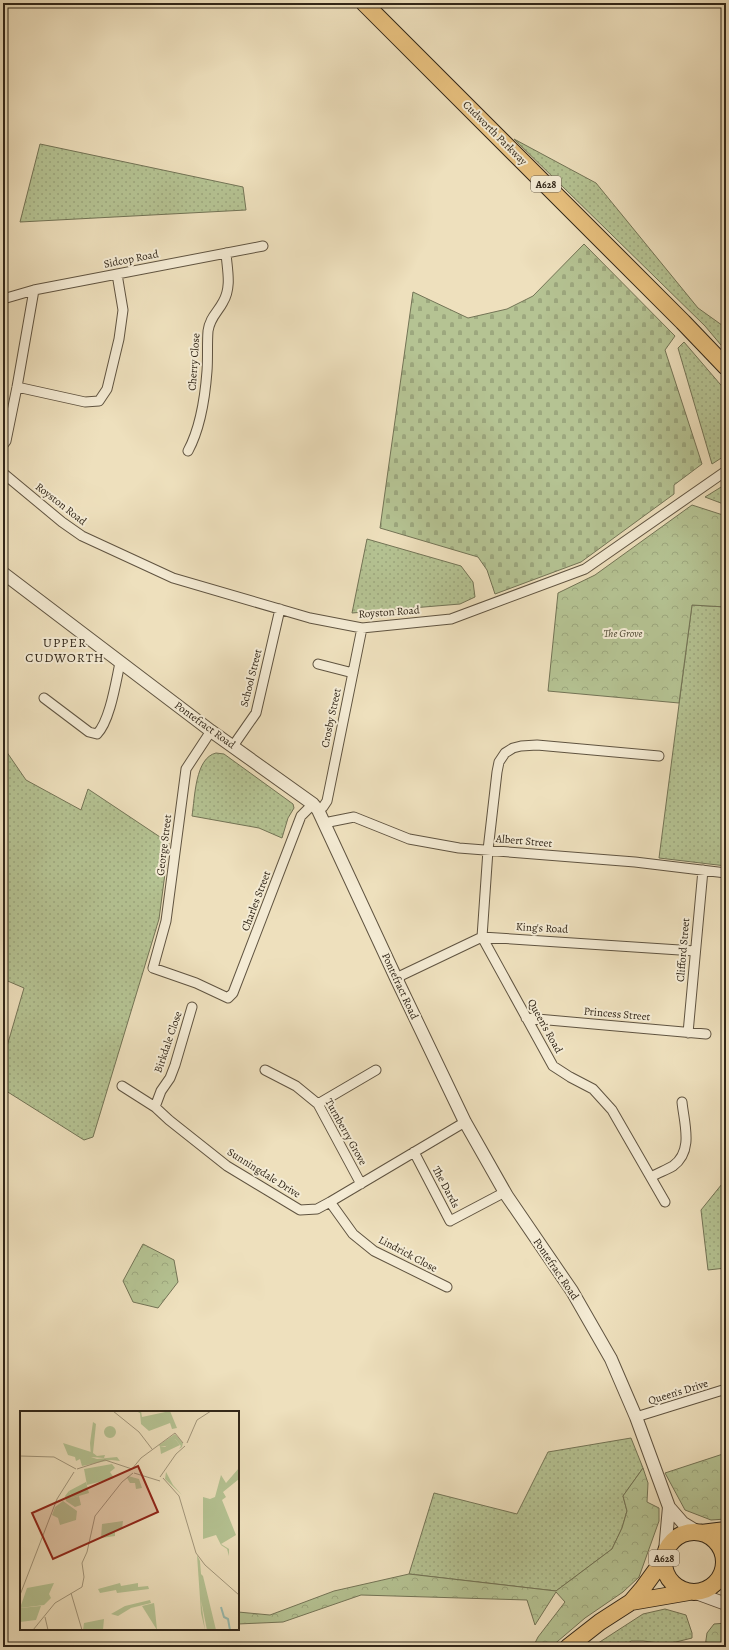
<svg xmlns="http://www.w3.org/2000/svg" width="729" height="1650" viewBox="0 0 729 1650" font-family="Alegreya,serif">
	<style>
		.grass { fill: url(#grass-dots); stroke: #737456 }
		.forest { fill: url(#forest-crowns); stroke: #737456 }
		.cemetery { fill: url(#cemetery-stones); stroke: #737456 }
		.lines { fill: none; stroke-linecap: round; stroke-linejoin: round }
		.minor-casing { stroke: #605441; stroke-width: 11 }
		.tertiary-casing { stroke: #605441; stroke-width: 14 }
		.trunk-casing { stroke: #312618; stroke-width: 18 }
		.minor { stroke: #f4ebd4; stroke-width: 9 }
		.tertiary { stroke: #f4ebd4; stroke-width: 12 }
		.trunk { stroke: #e7c07e; stroke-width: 16 }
		.labels { text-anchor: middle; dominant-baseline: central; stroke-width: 4; stroke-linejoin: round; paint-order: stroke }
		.shield { fill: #f4ebd4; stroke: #6c6150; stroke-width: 1 }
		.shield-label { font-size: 10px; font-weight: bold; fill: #312618 }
		.street-label { font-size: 11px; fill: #312618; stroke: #f4ebd4 }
		.park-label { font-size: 11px; font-style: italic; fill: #524d37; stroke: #f4ebd4 }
		.quarter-label { font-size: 13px; letter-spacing: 1px; fill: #312618; stroke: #f4ebd4 }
		.inset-river { fill: none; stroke: #99bdb2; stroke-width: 2 }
		.inset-road { fill: none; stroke: #a2967b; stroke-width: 1 }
		.view { fill: #8f2418; fill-opacity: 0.15; stroke: #8f2418; stroke-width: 2 }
		.inset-edge { fill: none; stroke: #312618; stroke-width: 2 }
	</style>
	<defs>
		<pattern id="grass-dots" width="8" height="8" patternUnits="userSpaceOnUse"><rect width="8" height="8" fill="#b5c393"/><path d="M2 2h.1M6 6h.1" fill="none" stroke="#9ca77e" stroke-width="1.8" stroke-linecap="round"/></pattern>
		<pattern id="forest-crowns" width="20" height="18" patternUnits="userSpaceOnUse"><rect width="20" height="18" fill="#b5c393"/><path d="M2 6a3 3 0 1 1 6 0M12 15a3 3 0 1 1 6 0" fill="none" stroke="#9ca77e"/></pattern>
		<pattern id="cemetery-stones" width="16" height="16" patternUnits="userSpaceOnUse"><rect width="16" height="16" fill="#b5c393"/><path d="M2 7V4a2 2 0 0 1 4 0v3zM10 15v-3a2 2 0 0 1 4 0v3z" fill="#9ca77e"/></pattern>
	</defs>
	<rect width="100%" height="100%" fill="#eee0bd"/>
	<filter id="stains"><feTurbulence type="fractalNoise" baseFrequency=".005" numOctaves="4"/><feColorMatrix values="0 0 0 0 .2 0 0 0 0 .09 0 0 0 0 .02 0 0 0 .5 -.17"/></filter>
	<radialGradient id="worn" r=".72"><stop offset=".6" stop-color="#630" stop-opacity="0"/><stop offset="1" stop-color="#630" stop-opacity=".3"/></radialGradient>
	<path class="grass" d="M514,139L596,183L698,308L726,328V351L705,326Z
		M40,144L243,187L246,210L20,222Z
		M684,342L726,391V455L712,464L678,348Z
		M726,484V505L705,497Z
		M367,539L461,566L473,582L475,597L460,604L352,613Z
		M692,605L726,607V866L659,858Z
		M4,748L26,780L81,810L88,789L169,843L159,919L93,1137L84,1140L3,1089V1060L24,988L3,979V753Z
		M216,753L224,754L293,804L294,808L288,818L282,838L259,828L192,816C195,797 195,758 216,753Z
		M726,1179V1268L708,1270L701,1210Z
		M631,1438L643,1468L623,1496L627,1511L622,1528L612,1549L556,1591L409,1574L434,1493L517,1514L548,1452Z
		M665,1609L686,1615L692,1633V1638L668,1644L643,1641H631L623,1647H592L643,1614Z"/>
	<path class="forest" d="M692,505L726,516V607L692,605L679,703L548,691L558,593L595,575Z
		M143,1244L174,1260L178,1282L158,1308L133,1302L123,1281Z
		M726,1453V1519L711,1520L685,1510L665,1473Z
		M643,1468L648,1483L647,1502L659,1508V1521L639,1577L623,1592L585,1618L551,1647H533L538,1637L565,1602L556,1592L535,1625L527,1600L361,1595L283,1622L238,1624V1612L270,1615L334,1591L409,1574L556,1591L612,1549L622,1528L627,1511L623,1496Z
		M726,1623V1647H705L707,1633L714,1624Z"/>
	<path class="cemetery" d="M584,244L675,336L665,350L702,464L674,485V494L581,562L495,594L487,570L478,557L380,528L413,292L468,318L507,309L533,296Z"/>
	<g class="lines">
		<g class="minor-casing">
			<path id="minor" d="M3,299L34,290L263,246
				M17,387L85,402L99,401L107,389L119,339L123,310L117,274
				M3,445L6,441L17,387L34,290
				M188,451C201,427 205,398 207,371C208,358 207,344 208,331C210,317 218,312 223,302C232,287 227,269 226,253
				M3,473L62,522L82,536L173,578L310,618L362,628L451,619L585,569L726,471
				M318,664L353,673
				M44,698L89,732L97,734C110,721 116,681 120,663
				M211,731L186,769L166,921L153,968L196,983L228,998L233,993L301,816L313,804
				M233,746L256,713L280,609
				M659,756L537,745L521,746L513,748L505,753L499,762L497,772L488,850L482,937L553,1066L570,1077L593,1089L612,1110L665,1202
				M318,810L323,807L327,801L362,628
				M324,823L354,817L409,839L459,848L635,862L726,873
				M396,978L482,937L695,951
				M526,1018L706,1034
				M688,1033L703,870
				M265,1070L296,1086L318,1104L361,1184
				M122,1086L155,1107L169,1120L227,1166L300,1210L317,1209L330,1202L465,1122
				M318,1104L376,1070
				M155,1107L161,1091L170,1078L175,1065L192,1007
				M414,1152L450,1221L505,1192
				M651,1177C658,1173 666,1170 673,1166C694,1151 684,1123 682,1102
				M330,1202L353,1234L374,1251L447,1287
				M636,1417L726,1389"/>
		</g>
		<g class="tertiary-casing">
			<path id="tertiary" d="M3,573L211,731L313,804L318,810L396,978L465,1122L507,1196L572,1291L611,1359L636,1417L669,1507L683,1523L698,1532
				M665,1551L669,1507
				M724,1566L726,1575
				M696,1593L726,1604"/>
		</g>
		<g class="trunk-casing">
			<path id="trunk" d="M364,3L683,322L726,367
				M664 1562a30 30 0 1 1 60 0a30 30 0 1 1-60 0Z
				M701,1533L726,1530
				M631,1602L689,1592
				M568,1647L600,1622L631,1602L643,1588L664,1559"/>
		</g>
		<use href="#minor" class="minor"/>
		<use href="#tertiary" class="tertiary"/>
		<use href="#trunk" class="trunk"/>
	</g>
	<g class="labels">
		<g class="shield">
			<rect x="531" y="176" width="30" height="16" rx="3"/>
			<rect x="649" y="1550" width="30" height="16" rx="3"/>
		</g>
		<g class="shield-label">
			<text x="546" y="184">A628</text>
			<text x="664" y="1558">A628</text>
		</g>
		<g class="street-label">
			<text transform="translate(495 133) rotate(45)">Cudworth Parkway</text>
			<text transform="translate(131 259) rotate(-11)">Sidcop Road</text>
			<text transform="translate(194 362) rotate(-86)">Cherry Close</text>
			<text transform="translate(61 504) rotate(38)">Royston Road</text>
			<text transform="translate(389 612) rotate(-4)">Royston Road</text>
			<text transform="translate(251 678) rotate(-76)">School Street</text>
			<text transform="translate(331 718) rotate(-78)">Crosby Street</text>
			<text transform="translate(205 725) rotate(36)">Pontefract Road</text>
			<text transform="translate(524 841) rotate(5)">Albert Street</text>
			<text transform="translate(164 845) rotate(-83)">George Street</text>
			<text transform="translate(256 901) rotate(-69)">Charles Street</text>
			<text transform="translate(542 928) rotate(3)">King's Road</text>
			<text transform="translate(683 950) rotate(-85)">Clifford Street</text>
			<text transform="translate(400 986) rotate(65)">Pontefract Road</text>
			<text transform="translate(617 1014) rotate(5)">Princess Street</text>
			<text transform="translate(545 1026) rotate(61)">Queen's Road</text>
			<text transform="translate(168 1042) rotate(-71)">Birkdale Close</text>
			<text transform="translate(346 1132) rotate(61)">Turnberry Grove</text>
			<text transform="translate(264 1173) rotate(32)">Sunningdale Drive</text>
			<text transform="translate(446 1187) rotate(62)">The Dards</text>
			<text transform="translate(408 1254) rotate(28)">Lindrick Close</text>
			<text transform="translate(556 1269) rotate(56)">Pontefract Road</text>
			<text transform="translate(678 1392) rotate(-17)">Queen's Drive</text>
		</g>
		<g class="park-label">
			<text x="623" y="633">The Grove</text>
		</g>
		<g class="quarter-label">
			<text x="65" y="642">UPPER<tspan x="65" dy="15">CUDWORTH</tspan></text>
		</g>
	</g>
	<g transform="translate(20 1411)">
		<rect width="219" height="219" fill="#eee0bd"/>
		<path d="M155,28L160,34L141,43L140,36H145ZM43,32L71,41V46L77,48L97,46L100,50L91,49L62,55L60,48L56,50L55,46L48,44ZM92,53L95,57L90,61L94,67L67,74L64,58ZM108,65L119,68L122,77L116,78L115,72H110L107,67ZM66,71L69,82L52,87L49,80ZM103,110L102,118L95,119V125L81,127L82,113ZM177,144L180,150L181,163L183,165L196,219H187L181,189L185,219L181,202ZM100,172L101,175L118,172V176L128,175L129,178L97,182L96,179L80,182L78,178ZM130,189L131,192L111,197L98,205L91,203L105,195ZM21,195L16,209L0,211V197Z" fill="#b5c393"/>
		<path d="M121,0L122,6L150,0L157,17L152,18L150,12L129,20L121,13L120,2H118ZM73,11L76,13L73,42L77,45L85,44L84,47L71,46L70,32ZM84 21a6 6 0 1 1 12 0a6 6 0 1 1-12 0ZM155,23L163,32L162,36L159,38L161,35L155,28L152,34L140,36L139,34ZM219,57V68L203,81L206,86L202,89L216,124L201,133L209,138V145L207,138L201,134L196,124L183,128V86L190,88L195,86L201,64L206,72ZM146,61L153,74L162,84L145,68ZM49,80L52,87L59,85L61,94L55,96L46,90L45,85ZM34,172L29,183L31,187L24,194L0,197L7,177ZM134,192L135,199L137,219L122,195Z" fill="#b5c393"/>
		<path d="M43,90L57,100L56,109L40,114L38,107L32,104L35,96Z" fill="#b5c393"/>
		<path d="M84,208L83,219H63L64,212Z" fill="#b5c393"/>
		<path class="inset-river" d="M201,196L204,206L208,208L210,219"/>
		<path class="inset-road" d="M93,0L119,21L132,38M167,32L177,9L191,0M0,45L34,46L56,58M57,58L85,49L112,58M112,58L121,47L155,22L163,32M114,62L140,70M140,66L156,43L165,35M143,67L159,85L176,142L185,154L219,184M51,182L62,219M0,184L37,88L54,61M25,206L28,219M13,219L35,192L62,176L64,166L62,152L67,141L75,105L102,71L113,62"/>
		<path class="view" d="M118,55L138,101L33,148L12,102Z"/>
		<rect width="219" height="219" class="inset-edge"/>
	</g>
	<rect width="729" height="1650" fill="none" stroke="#eee0bd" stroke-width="16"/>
	<rect x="4" y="4" width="721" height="1642" fill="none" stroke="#312618" stroke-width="2"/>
	<rect x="8" y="8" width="713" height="1634" fill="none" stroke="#312618"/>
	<rect width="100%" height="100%" filter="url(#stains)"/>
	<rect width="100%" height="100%" fill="url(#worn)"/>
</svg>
